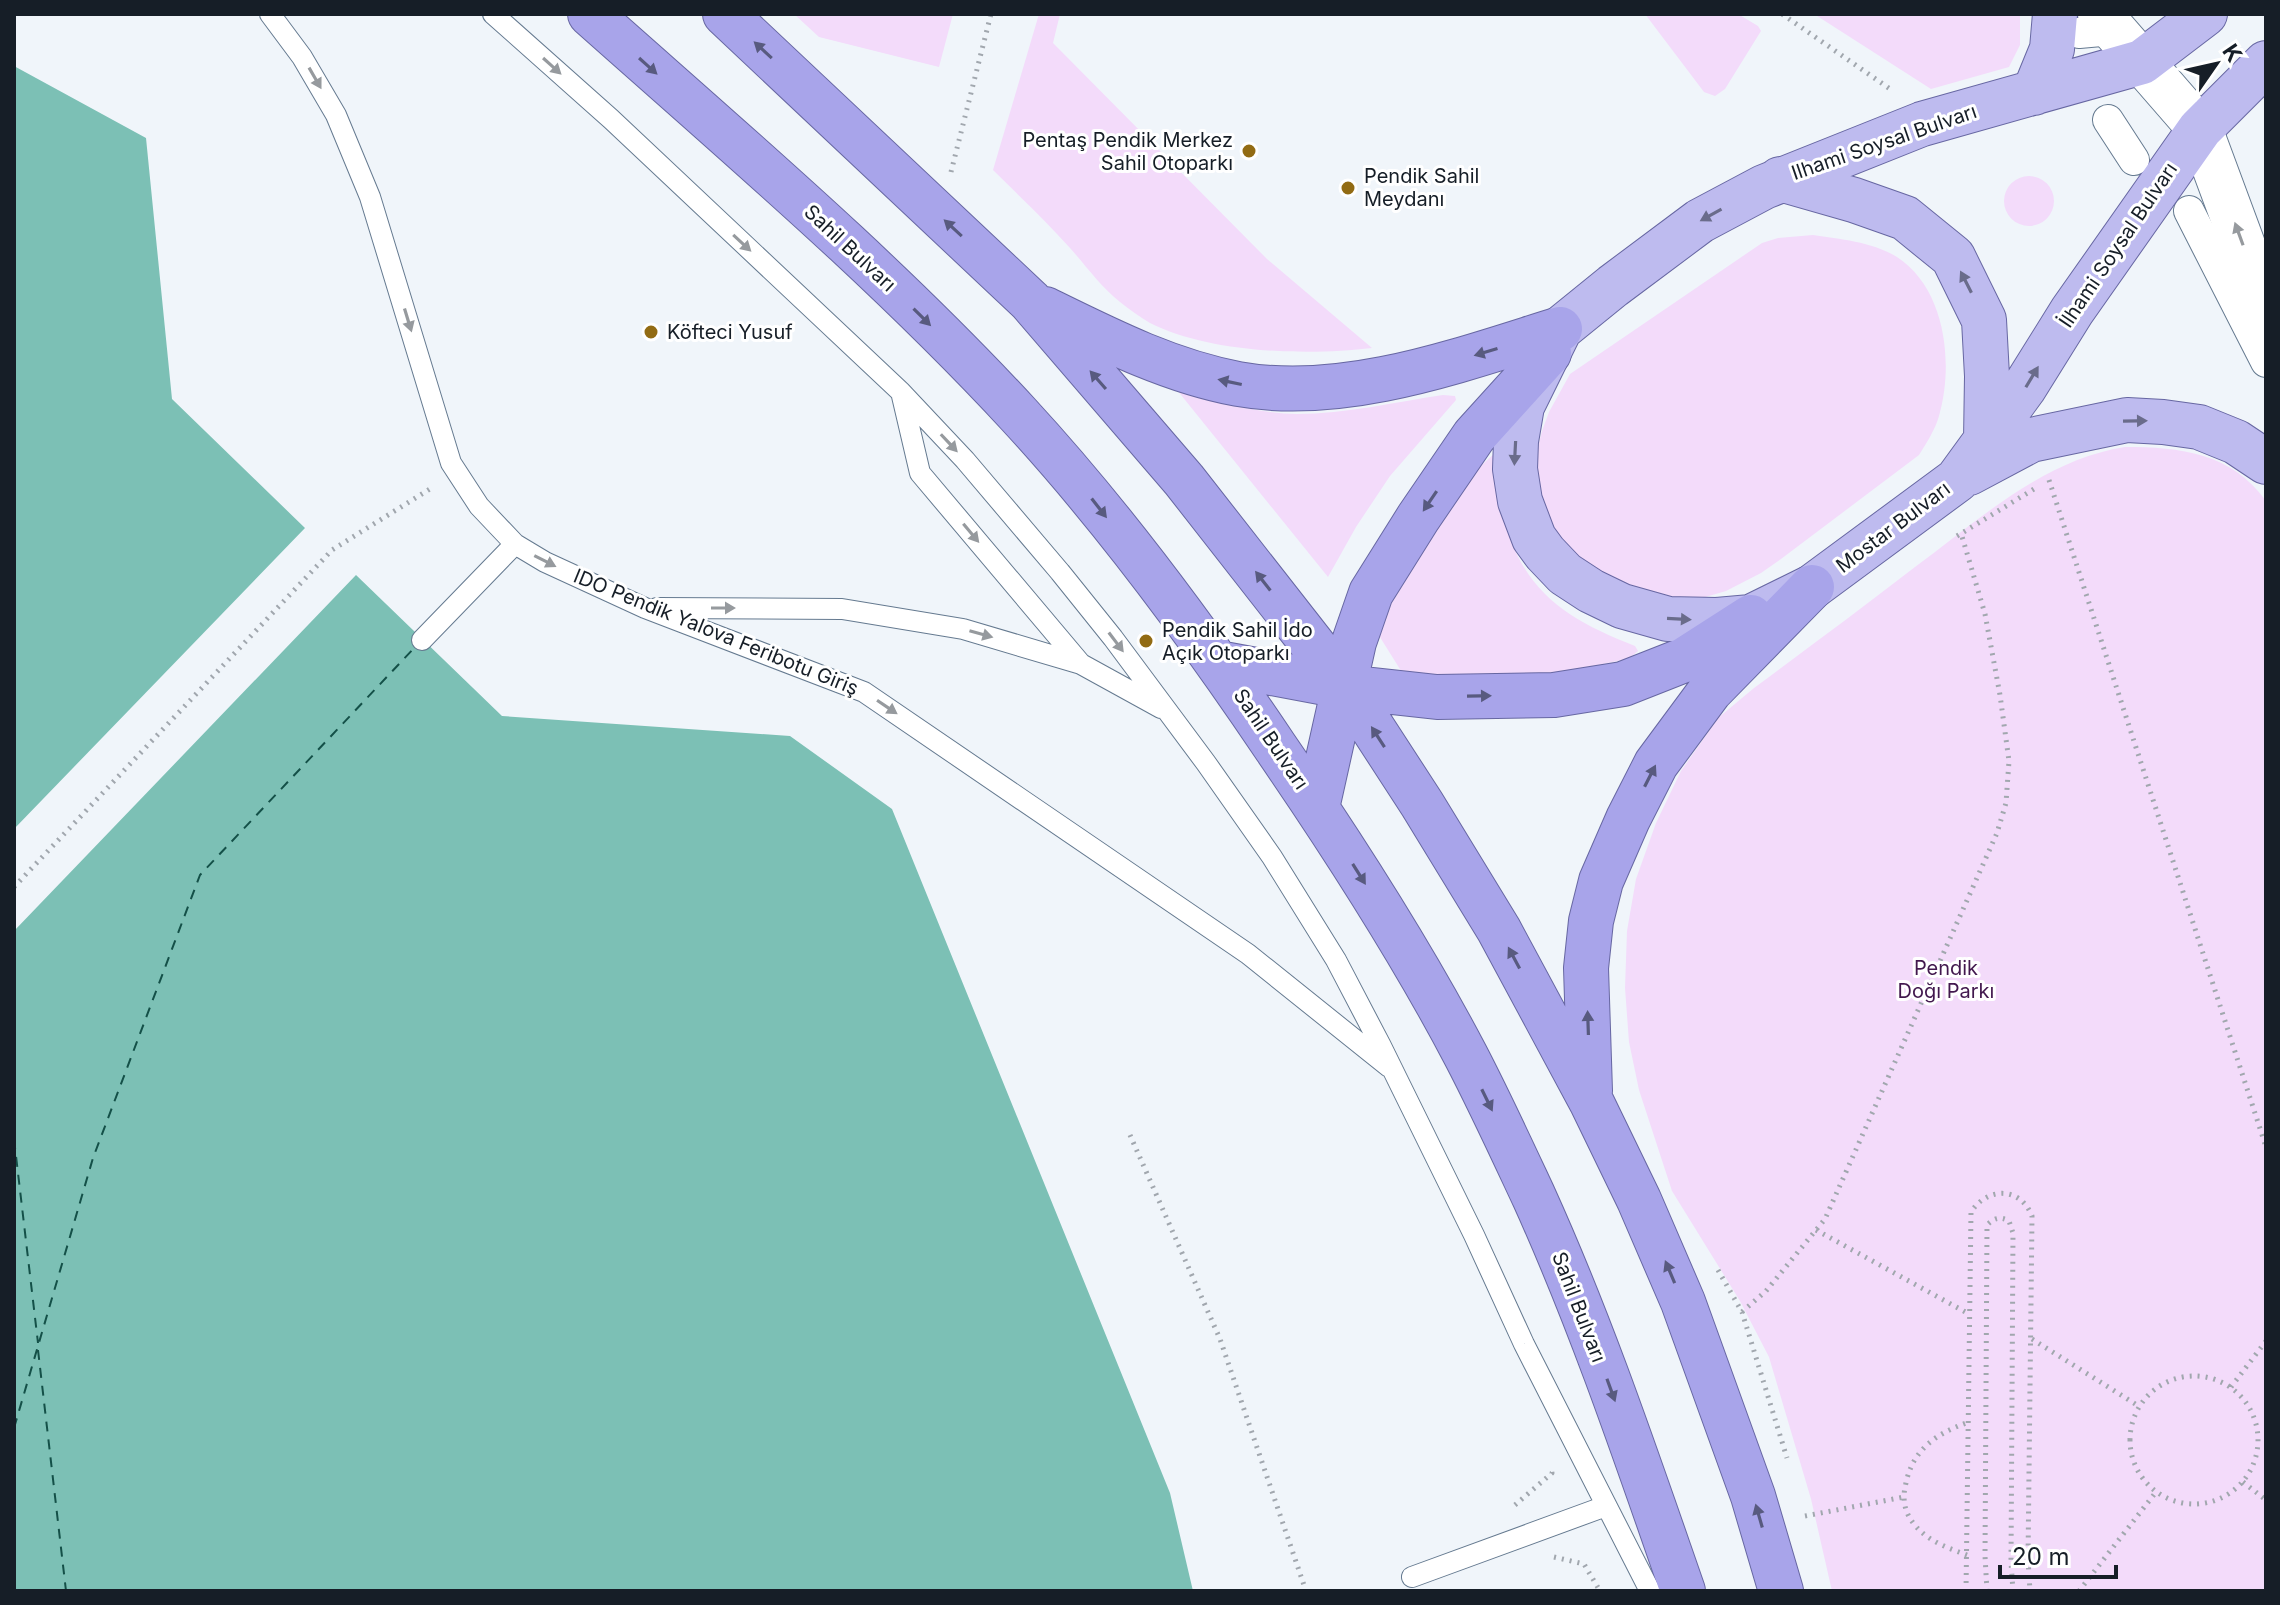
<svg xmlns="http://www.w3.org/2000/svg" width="2280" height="1605" viewBox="0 0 2280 1605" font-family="Inter,sans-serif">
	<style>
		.green { fill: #f3dbfa }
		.water { fill: #7cc0b5 }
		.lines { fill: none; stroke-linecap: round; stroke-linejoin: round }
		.ferry { stroke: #145048; stroke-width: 2; stroke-dasharray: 10 8; stroke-linecap: butt }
		.service-casing { stroke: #657a90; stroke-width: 22 }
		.pedestrian-casing { stroke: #657a90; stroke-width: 32 }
		.tertiary-casing { stroke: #657a90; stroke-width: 46 }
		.primary-casing { stroke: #6767a2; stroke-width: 46 }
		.trunk-casing { stroke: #6767a2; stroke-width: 46 }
		.path { stroke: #a1a7ae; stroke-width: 5; stroke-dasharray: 2 6; stroke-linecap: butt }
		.service { stroke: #fff; stroke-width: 20 }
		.pedestrian { stroke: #fff; stroke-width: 30 }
		.tertiary { stroke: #fff; stroke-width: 44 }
		.primary { stroke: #bebbef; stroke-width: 44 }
		.trunk { stroke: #a8a4ea; stroke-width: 44 }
		.oneway { fill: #585a7f }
		.oneway2 { fill: #969a9e }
		.oneway3 { fill: #6a6c8b }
		.poi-dot { fill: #926b13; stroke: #fff; stroke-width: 3 }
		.labels { text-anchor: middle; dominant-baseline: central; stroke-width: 6; stroke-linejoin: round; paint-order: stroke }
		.poi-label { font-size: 20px; fill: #161e27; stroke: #fff; text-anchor: start }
		.street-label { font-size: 20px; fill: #161e27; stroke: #fff }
		.park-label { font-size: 20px; fill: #42184e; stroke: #fff }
	</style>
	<rect width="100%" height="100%" fill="#f0f5fa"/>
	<path class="green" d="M794,14H953L939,67L819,37Z
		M1039,14H1060L1053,43L1267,259L1372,348C1307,356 1209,353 1150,323C1140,317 1129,309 1120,302C1100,286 1087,267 1070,248C1046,221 1019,196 993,170Z
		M1645,14H1738L1758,26L1761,31L1725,89L1715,96L1704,92Z
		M1814,14H2020V45L2009,67L1931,89Z
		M2004 201a25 25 0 1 1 50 0a25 25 0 1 1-50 0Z
		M1813,235C1840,239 1873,242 1897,257C1946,289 1954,364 1939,416C1935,430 1927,442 1919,455L1781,559L1761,573L1726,591L1702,598L1662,599L1603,580L1563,547L1541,501L1537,476V451L1542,431L1549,412L1570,374L1762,243L1778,238Z
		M1177,390C1215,400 1257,414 1297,414C1346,414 1395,402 1443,395L1455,396L1456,400L1390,476L1356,527L1328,577Z
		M2125,447C2180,447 2232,453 2266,501V1591H1832L1811,1499L1769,1357L1740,1301L1672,1191L1639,1090L1629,1042L1625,988L1627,931L1636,879L1656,823L1681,771L1718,718L1754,688C1808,648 1862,608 1915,567C1980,519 2043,460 2125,447Z
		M1496,452C1499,475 1499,502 1506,525C1526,595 1571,621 1635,646L1638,651L1630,658L1622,660L1530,680L1403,674L1373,626L1472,474Z"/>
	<path class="water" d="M14,66L146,138L172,399L305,528L14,829Z
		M356,575L502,716L790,736L892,809L1170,1493L1193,1591H14V931Z"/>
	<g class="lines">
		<path class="ferry" d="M14,1139L38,1343
			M38,1350L66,1591
			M14,1428L93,1158L200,875L416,646"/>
		<g class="service-casing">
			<path id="service" d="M270,14L302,57L336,115L370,197L451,463L479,506L515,544L545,562L645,608L864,692L1248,954L1389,1067
				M493,14L611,119L901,392L965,460L1060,572L1113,638L1206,763L1272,857L1336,960L1381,1046L1474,1235L1524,1344L1650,1591
				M902,396L920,473L1081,664L1161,708
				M657,608L842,609L963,629L1081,664
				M422,640L515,544
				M1412,1577L1606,1506"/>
		</g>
		<g class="pedestrian-casing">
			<path id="pedestrian" d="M2079,33L2101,31
				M2108,120L2134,160
				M2189,211L2266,362"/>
		</g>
		<g class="tertiary-casing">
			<path id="tertiary" d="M2100,14L2200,129L2266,307"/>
		</g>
		<g class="primary-casing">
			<path id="primary" d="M2205,14L2142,62L1922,124L1764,187L1700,221L1613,286L1560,329L1522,406L1516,441L1515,469L1520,501L1534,538L1545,553L1565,574L1591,591L1622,606L1668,619L1717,620L1751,617L1812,587L1957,480L2024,388L2072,311L2200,129L2266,63
				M2034,93L2052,49L2055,14
				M1780,179L1854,200L1905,218L1953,257L1984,320L1987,376L1986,440
				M1969,473L2031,440L2127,420L2163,422L2199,427L2236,442L2266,462"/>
		</g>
		<g class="trunk-casing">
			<path id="trunk" d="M590,14C736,144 886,271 1019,415C1114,518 1198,632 1276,748C1344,847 1410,949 1466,1056C1490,1102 1512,1150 1534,1197C1592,1325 1637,1459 1683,1591
				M725,14L1030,301L1184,480L1346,687L1422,804L1499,930L1591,1101L1639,1200L1683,1302L1753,1496L1781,1591
				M1045,309C1108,340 1169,371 1238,384C1344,403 1460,360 1560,329
				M1219,663L1346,687L1437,697L1554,695L1623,684L1684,660L1751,617
				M1317,808L1354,642L1371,593L1418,518L1474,436L1549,353
				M1590,1091L1586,968L1591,921L1601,881L1628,819L1656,764L1710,691L1812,587"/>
		</g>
		<path class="path" d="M1782,14L1893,91
			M951,172L991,14
			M2049,480L2266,1147
			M1957,536L2034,489
			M14,887L332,550L433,487
			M1130,1135L1220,1339L1306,1591
			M1816,1230L1969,1314
			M1718,1270L1742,1312L1787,1458
			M1742,1312L1766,1291L1825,1219L1997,833L2006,803L2009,761L2000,695L1985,614L1961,533
			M2032,1339L2140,1407
			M2130 1440a64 64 0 1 1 128 0a64 64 0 1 1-128 0Z
			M2231,1387L2266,1341
			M2243,1482L2266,1500
			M1515,1505L1552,1473L1551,1468
			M1805,1516L1904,1497
			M1967,1555C1948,1548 1927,1541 1914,1524C1904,1512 1902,1498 1906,1483C1913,1449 1937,1433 1969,1422
			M1554,1557L1584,1564L1600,1591
			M1966,1591L1971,1212C1987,1187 2020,1186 2032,1216L2028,1559L2030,1591
			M1987,1591L1985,1556L1987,1225C1994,1218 2000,1216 2009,1221L2013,1233L2011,1562L2013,1591
			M2079,1591L2156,1492"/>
		<use href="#service" class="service"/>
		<use href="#pedestrian" class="pedestrian"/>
		<use href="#tertiary" class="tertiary"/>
		<use href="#primary" class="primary"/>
		<use href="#trunk" class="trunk"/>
	</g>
	<defs><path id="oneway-solid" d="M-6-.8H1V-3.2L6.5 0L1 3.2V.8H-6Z" transform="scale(2)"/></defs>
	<g class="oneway">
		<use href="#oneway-solid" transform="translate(763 50) rotate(-137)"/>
		<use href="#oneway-solid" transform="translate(648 66) rotate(42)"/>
		<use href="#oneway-solid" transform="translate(953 228) rotate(-137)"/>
		<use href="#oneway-solid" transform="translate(922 317) rotate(45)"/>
		<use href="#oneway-solid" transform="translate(1486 352) rotate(163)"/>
		<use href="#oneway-solid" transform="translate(1098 380) rotate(-131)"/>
		<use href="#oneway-solid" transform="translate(1230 382) rotate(-168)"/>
		<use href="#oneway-solid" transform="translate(1430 501) rotate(124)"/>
		<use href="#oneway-solid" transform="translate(1099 508) rotate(52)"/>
		<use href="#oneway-solid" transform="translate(1263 581) rotate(-128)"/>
		<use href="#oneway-solid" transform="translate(1479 696) rotate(-1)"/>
		<use href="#oneway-solid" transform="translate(1378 737) rotate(-123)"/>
		<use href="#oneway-solid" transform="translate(1650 776) rotate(-63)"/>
		<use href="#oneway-solid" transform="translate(1359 874) rotate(58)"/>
		<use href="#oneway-solid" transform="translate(1514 958) rotate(-118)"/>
		<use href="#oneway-solid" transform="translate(1588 1023) rotate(-92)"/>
		<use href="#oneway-solid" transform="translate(1487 1100) rotate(64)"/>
		<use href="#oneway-solid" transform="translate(1670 1272) rotate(-113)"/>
		<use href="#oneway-solid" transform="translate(1611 1390) rotate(70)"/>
		<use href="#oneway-solid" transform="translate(1759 1516) rotate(-106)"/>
	</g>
	<g class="oneway2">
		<use href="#oneway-solid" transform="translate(552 66) rotate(42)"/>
		<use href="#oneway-solid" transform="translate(315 78) rotate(60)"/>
		<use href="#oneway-solid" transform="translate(2239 234) rotate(-110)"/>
		<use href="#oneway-solid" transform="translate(742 243) rotate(43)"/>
		<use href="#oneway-solid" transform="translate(408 320) rotate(73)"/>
		<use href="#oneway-solid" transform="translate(949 443) rotate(47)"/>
		<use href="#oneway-solid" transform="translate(971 533) rotate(50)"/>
		<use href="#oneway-solid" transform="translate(545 561) rotate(27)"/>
		<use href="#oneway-solid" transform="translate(723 608)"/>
		<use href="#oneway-solid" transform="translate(981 634) rotate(16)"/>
		<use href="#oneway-solid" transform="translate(1116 642) rotate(53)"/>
		<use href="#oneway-solid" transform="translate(887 707) rotate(34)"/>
	</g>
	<g class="oneway3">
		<use href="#oneway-solid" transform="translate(1711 215) rotate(151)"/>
		<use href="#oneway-solid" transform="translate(1966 282) rotate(-117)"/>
		<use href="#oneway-solid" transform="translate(2032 377) rotate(-59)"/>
		<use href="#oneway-solid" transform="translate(2135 421) rotate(-1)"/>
		<use href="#oneway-solid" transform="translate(1515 453) rotate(93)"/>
		<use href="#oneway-solid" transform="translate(1679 619) rotate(3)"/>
	</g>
	<g class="poi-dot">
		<circle cx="1249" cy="151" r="8"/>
		<circle cx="1348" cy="188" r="8"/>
		<circle cx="651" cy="332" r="8"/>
		<circle cx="1146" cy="641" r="8"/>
	</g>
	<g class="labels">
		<g class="poi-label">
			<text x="1233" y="140" text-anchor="end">Pentaş Pendik Merkez<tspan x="1233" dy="23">Sahil Otoparkı</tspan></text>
			<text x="1364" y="176">Pendik Sahil<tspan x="1364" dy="23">Meydanı</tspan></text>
			<text x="667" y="332">Köfteci Yusuf</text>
			<text x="1162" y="630">Pendik Sahil İdo<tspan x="1162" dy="23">Açık Otoparkı</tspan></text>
		</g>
		<g class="street-label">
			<text transform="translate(1884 142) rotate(-19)">Ilhami Soysal Bulvarı</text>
			<text transform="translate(2118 245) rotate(-56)">İlhami Soysal Bulvarı</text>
			<text transform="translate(850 248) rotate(43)">Sahil Bulvarı</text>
			<text transform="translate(1893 527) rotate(-37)">Mostar Bulvarı</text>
			<text transform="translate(716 632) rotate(22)">IDO Pendik Yalova Feribotu Giriş</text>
			<text transform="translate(1271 739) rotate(56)">Sahil Bulvarı</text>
			<text transform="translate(1579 1307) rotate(69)">Sahil Bulvarı</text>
		</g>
		<g class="park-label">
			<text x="1946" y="968">Pendik<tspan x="1946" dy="23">Doğı Parkı</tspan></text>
		</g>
	</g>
	<rect width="2280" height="1605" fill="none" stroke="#161e27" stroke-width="32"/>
	<g transform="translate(2216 64) rotate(56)" stroke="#ffffff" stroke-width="6" paint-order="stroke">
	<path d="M0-6L14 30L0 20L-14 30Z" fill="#161e27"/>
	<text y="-12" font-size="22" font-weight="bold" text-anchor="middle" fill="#161e27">K</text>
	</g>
	<path d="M2000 1565v12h116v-12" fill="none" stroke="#161e27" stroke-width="4"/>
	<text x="2012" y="1565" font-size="24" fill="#161e27" stroke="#ffffff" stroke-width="6" paint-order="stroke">20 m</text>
</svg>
